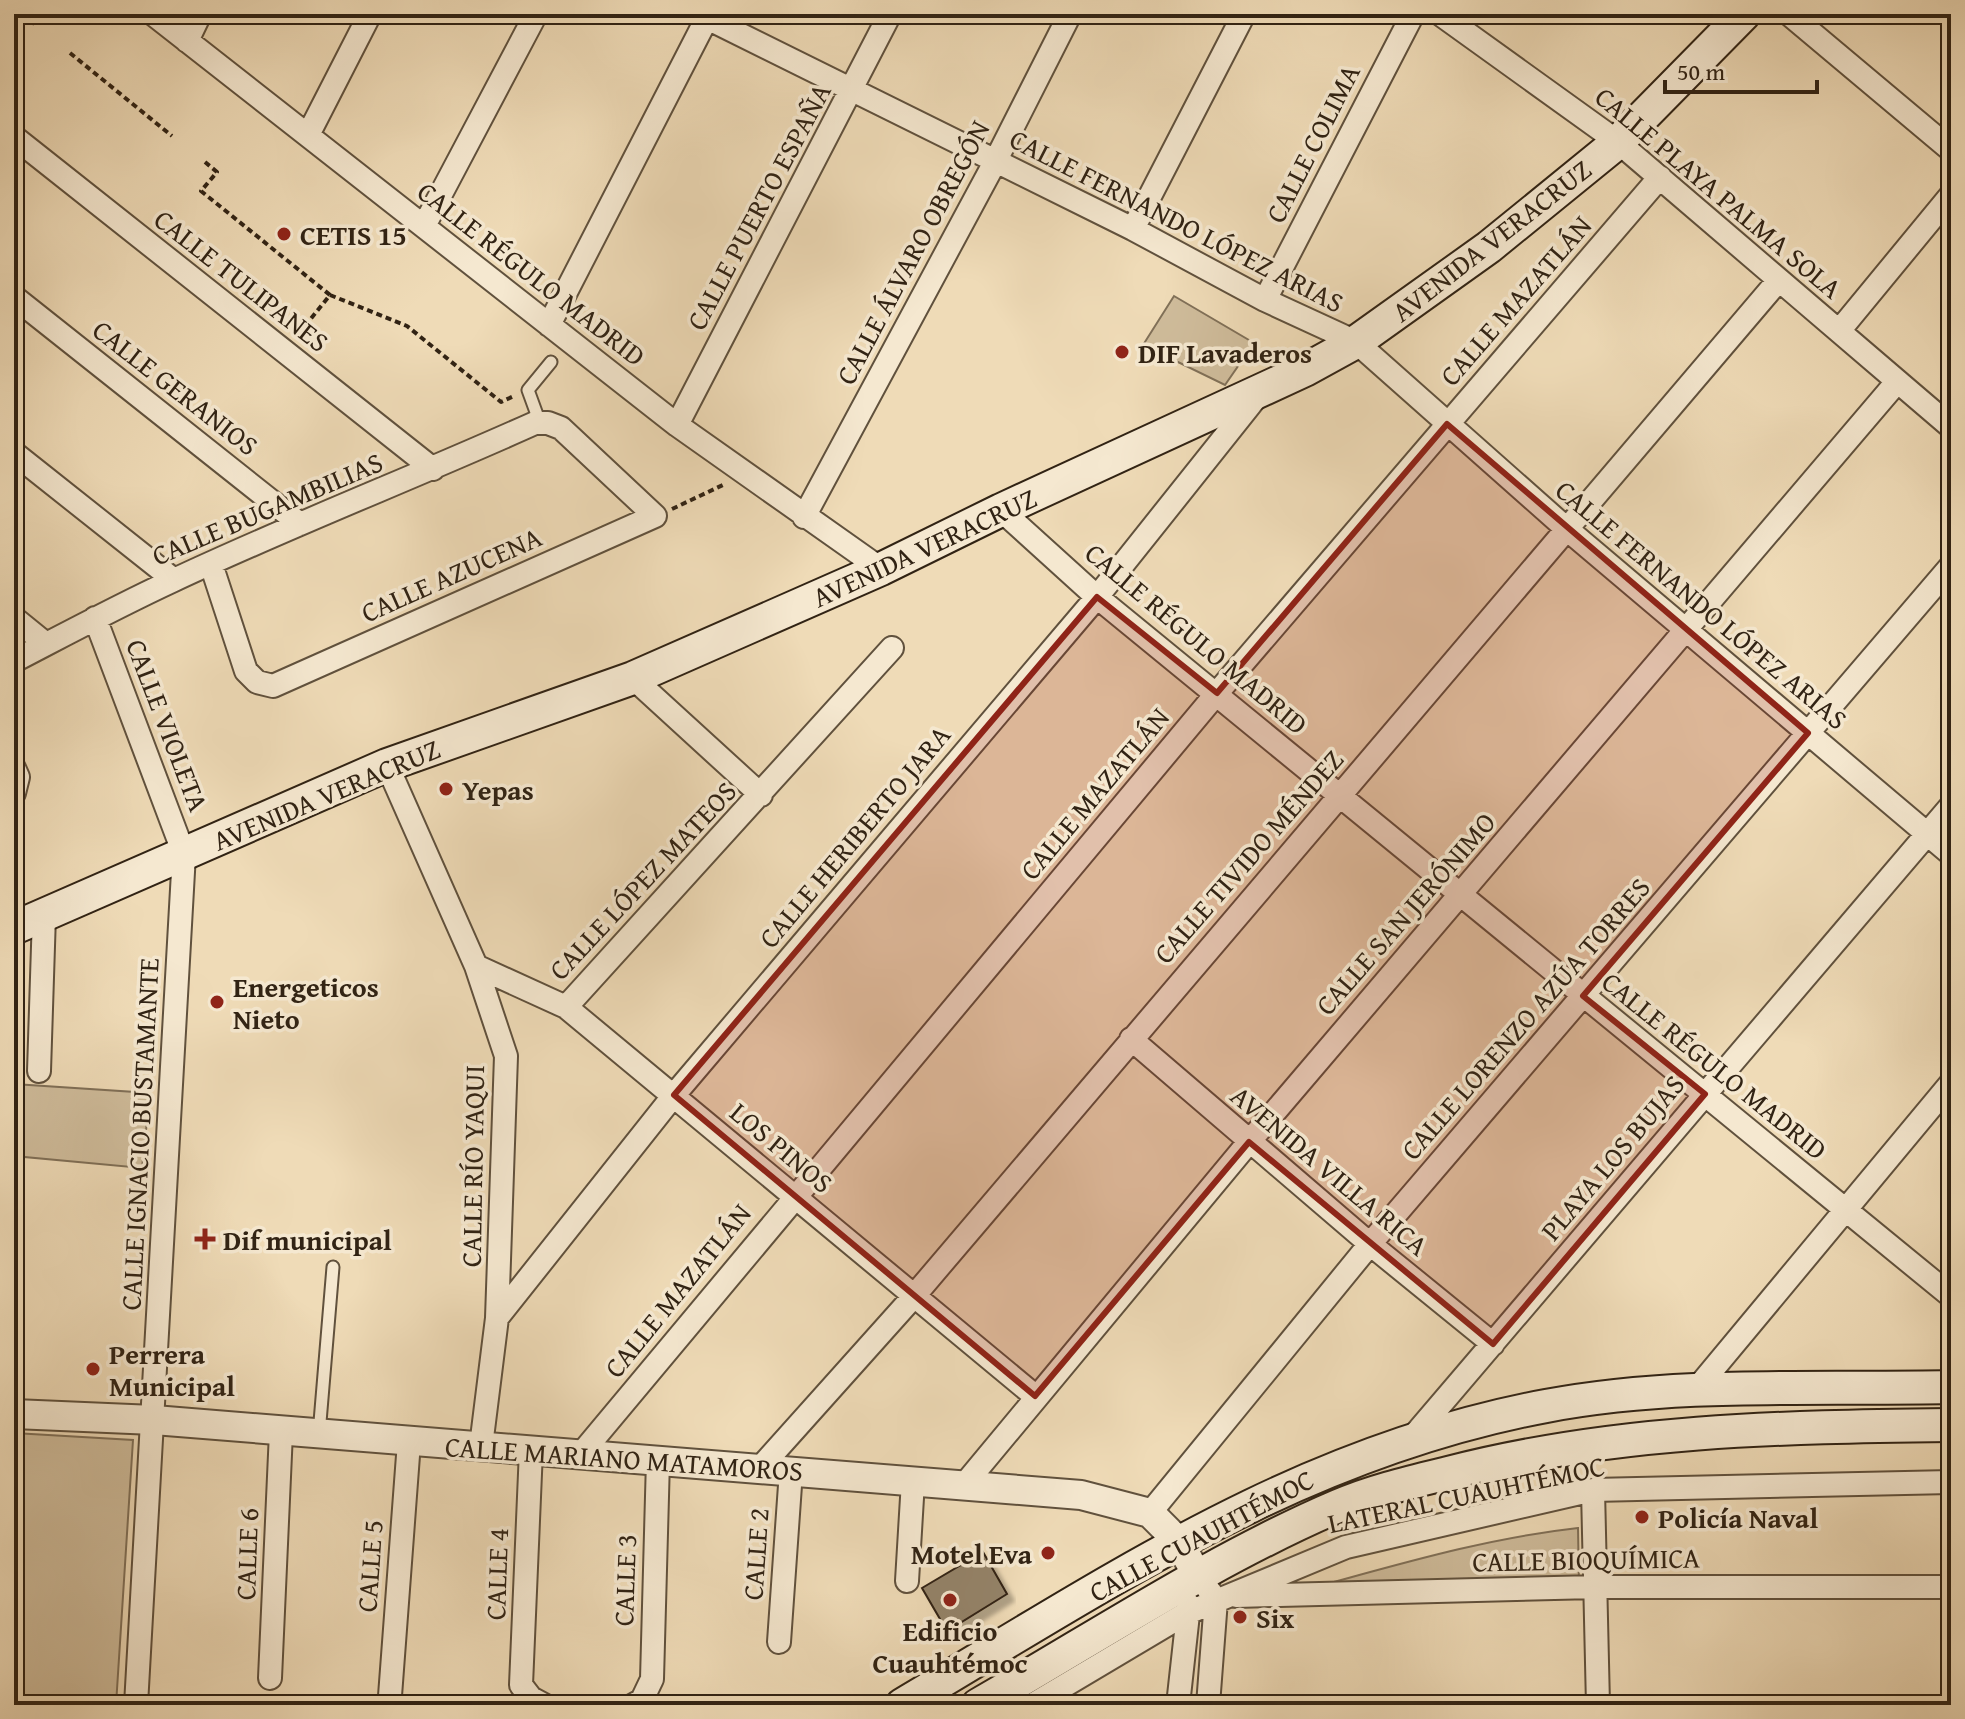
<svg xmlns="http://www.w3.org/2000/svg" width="1965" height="1719" viewBox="0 0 1965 1719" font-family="'Gentium Book Plus',serif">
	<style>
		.green { fill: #cfbc9b; stroke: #807058; stroke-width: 2 }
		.building { fill: #948369; stroke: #312314; stroke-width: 2; filter: url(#shadow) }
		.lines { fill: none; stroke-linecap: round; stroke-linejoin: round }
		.service-casing { stroke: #60513d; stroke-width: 15 }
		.minor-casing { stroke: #60513d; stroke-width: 26 }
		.tertiary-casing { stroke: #60513d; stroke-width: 32 }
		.secondary-casing { stroke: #312314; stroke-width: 36 }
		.path { stroke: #312314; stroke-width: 4; stroke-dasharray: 6 4; stroke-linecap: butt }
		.service { stroke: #f5e8d0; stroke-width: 11 }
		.minor { stroke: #f5e8d0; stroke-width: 22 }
		.tertiary { stroke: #f5e8d0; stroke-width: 28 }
		.secondary { stroke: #f5e8d0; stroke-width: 32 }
		.marked { fill: #8f2418; fill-opacity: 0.2; stroke: #8f2418; stroke-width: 6; stroke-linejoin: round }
		.poi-dot { fill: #8f2418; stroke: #f5e8d0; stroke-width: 3 }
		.labels { text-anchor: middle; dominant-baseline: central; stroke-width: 7; stroke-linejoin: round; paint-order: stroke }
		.street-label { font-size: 28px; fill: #312314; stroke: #f5e8d0 }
		.poi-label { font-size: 28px; font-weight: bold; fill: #312314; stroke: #f5e8d0; text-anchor: start }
	</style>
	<defs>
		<filter id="shadow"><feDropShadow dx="7" dy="7" stdDeviation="2" flood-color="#0004"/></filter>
	</defs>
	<rect width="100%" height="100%" fill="#efdbb7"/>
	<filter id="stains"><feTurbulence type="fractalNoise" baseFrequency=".0025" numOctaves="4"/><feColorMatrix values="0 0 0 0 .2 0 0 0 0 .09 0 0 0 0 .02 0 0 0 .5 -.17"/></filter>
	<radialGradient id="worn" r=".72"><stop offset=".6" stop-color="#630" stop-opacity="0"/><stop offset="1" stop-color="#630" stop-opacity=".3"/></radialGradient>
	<path class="green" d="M1174,296L1254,343L1225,385L1143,345Z
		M14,1084L150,1093L142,1168L14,1156Z
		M14,1433L133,1440L116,1705H14Z
		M1578,1528L1579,1586L1312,1588C1400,1564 1487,1538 1578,1528Z"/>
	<path class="building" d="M983,1552L1007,1594L947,1631L922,1588Z"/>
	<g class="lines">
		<g class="service-casing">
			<path id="service" d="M540,423L528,390L551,362
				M319,1434L333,1267"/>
		</g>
		<g class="minor-casing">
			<path id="minor" d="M153,14L677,425L881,569
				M699,14L1133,229L1265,300L1356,342L1568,530L1951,854
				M1440,14L1618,142L1951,427
				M1789,14L1951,150
				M187,41L200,14
				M308,135L370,14
				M14,137L433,469
				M424,226L536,14
				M1133,229L1244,14
				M14,297L300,524
				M1265,300L1413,14
				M549,325L709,14
				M1839,331L1951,195
				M677,425L890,14
				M14,453L174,580
				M1001,510L1097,597L1951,1296
				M804,517L995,162L1070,14
				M14,618L46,644
				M95,618L184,854L136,1705
				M14,661C66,634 118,606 172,581C291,525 415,477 535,423H548L561,428L655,516L273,686L257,682L246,671L211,564
				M633,678L761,795
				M387,765L476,966L506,1056L497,1318L481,1446
				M14,768L18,777L14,793
				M476,966L566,1007L1035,1396
				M566,1007L892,648
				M1131,1039L1370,1244L1493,1344
				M39,1071L44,915
				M497,1318L674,1095L1097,597L1258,395
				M1694,1392L1951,1083
				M1412,1438L1951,806
				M531,1450L521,1685L531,1698L544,1705
				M581,1454L1217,693L1660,177
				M760,1468L914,1296L1778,281
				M964,1485L1249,1142L1896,383
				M1593,1490L1598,1705
				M1150,1513L1370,1244L1951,566
				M907,1581L913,1481
				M1236,1596L1595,1587H1951
				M779,1642L791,1471
				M270,1678L281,1432
				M390,1696L409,1442
				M633,1705L642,1700L652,1679L658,1460
				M1032,1705L1185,1614L1346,1547L1593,1490L1951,1482
				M1178,1705L1189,1605
				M1208,1705L1216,1600L1208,1589"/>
		</g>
		<g class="tertiary-casing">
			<path id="tertiary" d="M14,1414L154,1420L1081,1495L1150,1513L1179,1542L1199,1579"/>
		</g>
		<g class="secondary-casing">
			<path id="secondary" d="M14,928L387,765L633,678L881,569L1001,510L1305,370L1356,342L1489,247L1618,142L1744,14
				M902,1705C1113,1580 1300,1452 1546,1406C1678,1381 1817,1390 1951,1387
				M978,1705C1095,1638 1214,1559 1338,1506C1372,1491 1411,1482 1448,1473C1614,1430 1780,1427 1951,1425"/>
		</g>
		<path class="path" d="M22,14L37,26
			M70,53L172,136
			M205,162L217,172L201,191L330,295L296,337
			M330,295L407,326L501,402L514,396
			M672,509L725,484"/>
		<use href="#service" class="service"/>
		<use href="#minor" class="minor"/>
		<use href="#tertiary" class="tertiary"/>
		<use href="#secondary" class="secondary"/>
	</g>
	<path class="marked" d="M1447,424L1808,733L1583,996L1705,1094L1493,1344L1249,1142L1035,1396L674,1095L1097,597L1217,693Z"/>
	<g class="poi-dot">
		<circle cx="284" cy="234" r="8"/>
		<circle cx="1122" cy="352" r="8"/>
		<circle cx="446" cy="789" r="8"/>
		<circle cx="217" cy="1002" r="8"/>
		<path d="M201 1227h8v8h8v8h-8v8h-8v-8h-8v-8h8z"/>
		<circle cx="93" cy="1369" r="8"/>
		<circle cx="1642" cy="1517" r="8"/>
		<circle cx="1048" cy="1553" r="8"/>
		<circle cx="950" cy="1600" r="8"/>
		<circle cx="1240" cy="1617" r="8"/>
	</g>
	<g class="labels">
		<g class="street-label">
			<text transform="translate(1312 143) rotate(-63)">CALLE COLIMA</text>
			<text transform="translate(1719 192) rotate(40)">CALLE PLAYA PALMA SOLA</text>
			<text transform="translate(758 206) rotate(-62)">CALLE PUERTO ESPAÑA</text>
			<text transform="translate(1177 220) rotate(27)">CALLE FERNANDO LÓPEZ ARIAS</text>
			<text transform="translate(1491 240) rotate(-38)">AVENIDA VERACRUZ</text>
			<text transform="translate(912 252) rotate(-62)">CALLE ÁLVARO OBREGÓN</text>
			<text transform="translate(532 273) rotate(38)">CALLE RÉGULO MADRID</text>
			<text transform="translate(242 280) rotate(38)">CALLE TULIPANES</text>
			<text transform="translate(1515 300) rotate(-49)">CALLE MAZATLÁN</text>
			<text transform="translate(176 387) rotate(38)">CALLE GERANIOS</text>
			<text transform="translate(267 508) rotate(-23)">CALLE BUGAMBILIAS</text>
			<text transform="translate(924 547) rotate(-25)">AVENIDA VERACRUZ</text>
			<text transform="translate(451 574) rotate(-24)">CALLE AZUCENA</text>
			<text transform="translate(1702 604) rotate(40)">CALLE FERNANDO LÓPEZ ARIAS</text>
			<text transform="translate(1197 638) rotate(40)">CALLE RÉGULO MADRID</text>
			<text transform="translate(168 725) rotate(69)">CALLE VIOLETA</text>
			<text transform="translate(1094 793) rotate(-50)">CALLE MAZATLÁN</text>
			<text transform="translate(326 794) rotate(-23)">AVENIDA VERACRUZ</text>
			<text transform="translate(854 836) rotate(-50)">CALLE HERIBERTO JARA</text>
			<text transform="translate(1248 856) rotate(-49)">CALLE TIVIDO MÉNDEZ</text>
			<text transform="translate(642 880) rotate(-47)">CALLE LÓPEZ MATEOS</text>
			<text transform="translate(1405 913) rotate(-49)">CALLE SAN JERÓNIMO</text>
			<text transform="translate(1525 1018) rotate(-49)">CALLE LORENZO AZÚA TORRES</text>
			<text transform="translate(1715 1065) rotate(39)">CALLE RÉGULO MADRID</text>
			<text transform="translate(139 1134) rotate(-87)">CALLE IGNACIO BUSTAMANTE</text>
			<text transform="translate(782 1147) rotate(40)">LOS PINOS</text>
			<text transform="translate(1612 1157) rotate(-50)">PLAYA LOS BUJAS</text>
			<text transform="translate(472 1166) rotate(-89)">CALLE RÍO YAQUI</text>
			<text transform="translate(1330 1170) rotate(40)">AVENIDA VILLA RICA</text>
			<text transform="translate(677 1290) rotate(-51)">CALLE MAZATLÁN</text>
			<text transform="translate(624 1458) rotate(4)">CALLE MARIANO MATAMOROS</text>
			<text transform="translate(1466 1494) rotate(-12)">LATERAL CUAUHTÉMOC</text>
			<text transform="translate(1201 1535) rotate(-28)">CALLE CUAUHTÉMOC</text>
			<text transform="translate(246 1554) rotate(-88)">CALLE 6</text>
			<text transform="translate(755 1554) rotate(-86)">CALLE 2</text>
			<text transform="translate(1586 1559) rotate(-1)">CALLE BIOQUÍMICA</text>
			<text transform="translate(369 1566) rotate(-86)">CALLE 5</text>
			<text transform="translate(496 1574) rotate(-88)">CALLE 4</text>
			<text transform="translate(624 1580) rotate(-88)">CALLE 3</text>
		</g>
		<g class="poi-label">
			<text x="300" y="234">CETIS 15</text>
			<text x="1138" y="352">DIF Lavaderos</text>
			<text x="462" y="789">Yepas</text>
			<text x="233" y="986">Energeticos<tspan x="233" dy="32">Nieto</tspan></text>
			<text x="223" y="1239">Dif municipal</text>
			<text x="109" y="1353">Perrera<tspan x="109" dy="32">Municipal</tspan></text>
			<text x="1658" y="1517">Policía Naval</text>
			<text x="1032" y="1553" text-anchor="end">Motel Eva</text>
			<text x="1256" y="1617">Six</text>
			<text x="950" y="1630" text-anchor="middle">Edificio<tspan x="950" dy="32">Cuauhtémoc</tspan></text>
		</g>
	</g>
	<rect width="1965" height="1719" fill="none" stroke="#efdbb7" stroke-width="48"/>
	<rect x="16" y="16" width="1933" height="1687" fill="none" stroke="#312314" stroke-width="4"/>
	<rect x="24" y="24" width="1917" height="1671" fill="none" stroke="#312314" stroke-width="2"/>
	<path d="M1665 80v12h152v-12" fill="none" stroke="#312314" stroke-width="4"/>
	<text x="1677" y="80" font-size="24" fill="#312314" stroke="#f5e8d0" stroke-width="6" paint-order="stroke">50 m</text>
	<rect width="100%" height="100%" filter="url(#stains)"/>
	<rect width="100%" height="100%" fill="url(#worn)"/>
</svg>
